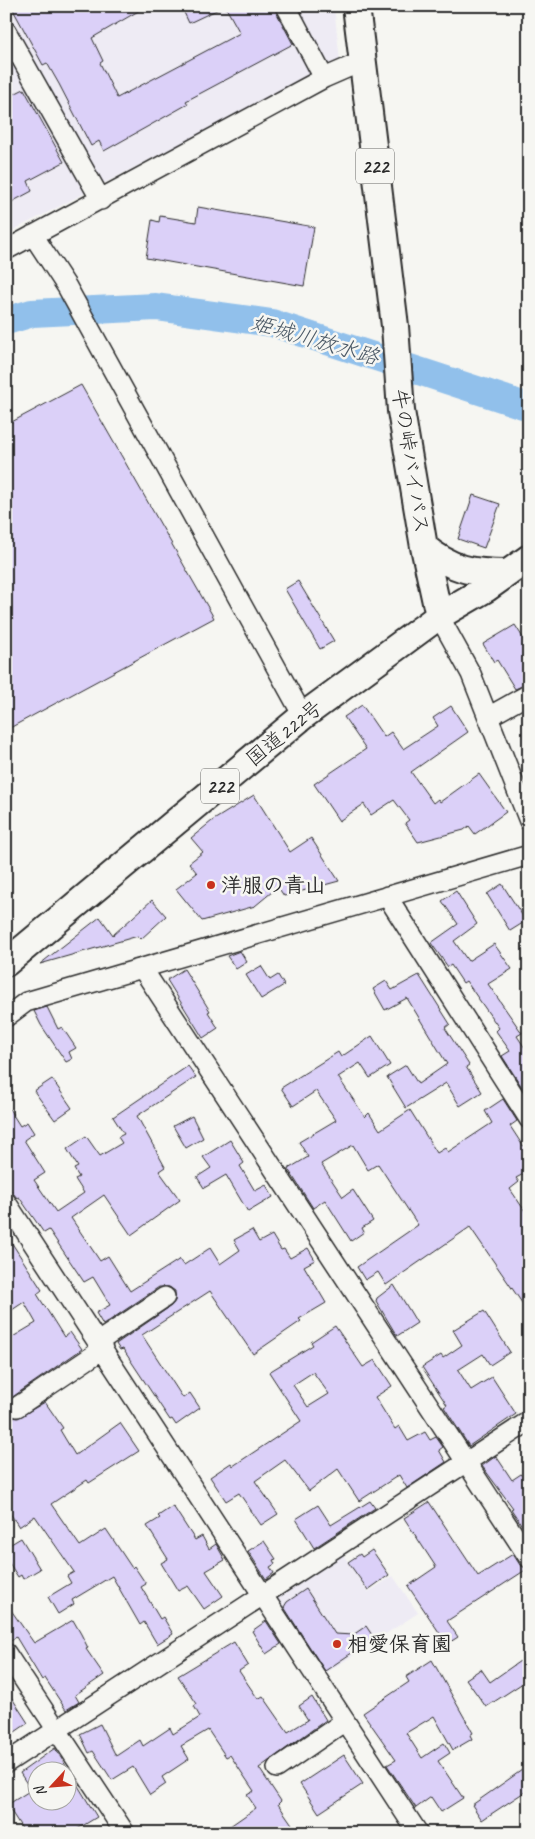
<svg xmlns="http://www.w3.org/2000/svg" width="535" height="1839" viewBox="0 0 535 1839" font-family="Caveat,'Klee One',sans-serif">
	<style>
		.built { fill: #eeebf4 }
		.lines { fill: none; stroke-linecap: round; stroke-linejoin: round }
		.river { stroke: #91c0eb; stroke-width: 28 }
		.building { fill: #dbd0f8; stroke: #2b2b2b; fill-rule: evenodd }
		.minor-casing { stroke: #2b2b2b; stroke-width: 22 }
		.highway-casing { stroke: #2b2b2b; stroke-width: 30 }
		.minor { stroke: #f6f6f2; stroke-width: 19 }
		.highway { stroke: #f6f6f2; stroke-width: 26 }
		.poi-dot { fill: #c8321e; stroke: #f6f6f2; stroke-width: 2 }
		.labels { text-anchor: middle; dominant-baseline: central; stroke-width: 5; stroke-linejoin: round; paint-order: stroke }
		.shield { fill: #f6f6f2; stroke: #686867; stroke-width: 1 }
		.shield-label { font-size: 20px; font-weight: bold; fill: #2b2b2b }
		.street-label { font-size: 21px; fill: #2b2b2b; stroke: #f6f6f2 }
		.poi-label { font-size: 21px; font-weight: bold; fill: #2b2b2b; stroke: #f6f6f2; text-anchor: start }
		.water-label { font-size: 22px; font-style: italic; fill: #4a5865; stroke: #f6f6f2 }
	</style>
	<rect width="100%" height="100%" fill="#f6f6f2"/>
	<filter id="ink" filterUnits="userSpaceOnUse"><feTurbulence type="fractalNoise" baseFrequency=".02" numOctaves="2"/><feDisplacementMap in="SourceGraphic" scale="10" xChannelSelector="R" yChannelSelector="G"/><feConvolveMatrix kernelMatrix="1 2 1 2 8 2 1 2 1" color-interpolation-filters="sRGB"/></filter>
	<g filter="url(#ink)">
		<path class="built" d="M6,6H334L340,61L6,234Z
			M342,1553L368,1592L393,1576L418,1613L323,1675L276,1603L275,1597Z"/>
		<g class="lines">
			<path class="river" d="M6,321L32,313L156,307L272,323L529,407"/>
		</g>
		<path class="building" d="M11,6H147L92,38L103,61L100,63L117,98L240,33L225,6H273L293,44L186,101L188,104L104,151L99,141L91,146L59,84L47,63L43,65Z
			M181,6H225L189,23Z
			M24,89L64,162L28,181L32,191L6,205V98Z
			M198,207L314,227L304,286L146,258L152,220L159,222L160,216L196,222Z
			M81,385L214,618L6,730V425Z
			M473,495L500,504L484,548L458,539Z
			M298,581L334,641L320,649L285,589Z
			M515,625L529,647V683L515,689L497,660L494,662L483,644Z
			M362,705L384,737L391,732L403,749L438,726L433,718L451,706L468,732L411,772L433,803L438,799L440,802L479,774L506,812L475,834L469,826L464,830L418,842L405,823L409,820L394,800L371,815L364,804L339,821L314,784L366,749L344,717Z
			M254,795L290,852L311,838L339,881L284,896L278,887L255,906L202,921L176,889L197,873L189,863L203,852L191,838L212,821Z
			M502,884L526,921L510,931L487,894Z
			M456,891L477,924L454,941L468,961L494,944L512,969L488,984L522,1033L517,1036L529,1054V1098L502,1056L510,1051L496,1031L499,1028L466,981L463,983L451,965L448,967L431,943L458,924L442,901Z
			M152,900L166,916L141,939L138,936L40,964L100,917L113,935Z
			M240,951L247,962L236,969L227,956Z
			M261,966L270,980L278,975L284,985L261,999L246,975Z
			M184,969L210,1011L208,1012L218,1028L203,1038L167,980Z
			M419,975L450,1024L445,1028L469,1065L466,1067L482,1092L460,1106L446,1083L406,1108L387,1077L406,1065L418,1084L447,1064L407,998L385,1010L373,989L386,981L392,990Z
			M47,1007L58,1029L62,1027L76,1048L69,1052L72,1059L66,1062L41,1025L34,1011Z
			M372,1036L390,1065L370,1078L360,1063L338,1077L365,1117L369,1113L380,1130L410,1110L437,1153L445,1148L448,1152L492,1123L485,1111L503,1099L517,1121L510,1126L523,1146L529,1143V1171L516,1178L519,1182L510,1189L529,1217V1313L470,1227L386,1285L378,1272L365,1280L357,1267L418,1225L378,1164L368,1170L353,1145L321,1164L343,1197L353,1190L373,1221L362,1228L364,1232L351,1241L325,1200L313,1208L288,1169L308,1157L299,1142L336,1120L316,1091L293,1106L281,1088L338,1052L341,1057Z
			M188,1066L196,1077L137,1116L165,1167L159,1171L180,1200L131,1235L104,1195L71,1218L100,1261L108,1256L130,1291L180,1259L184,1265L210,1248L220,1264L240,1250L234,1240L252,1230L259,1242L272,1235L281,1250L284,1249L290,1258L308,1248L315,1260L304,1266L326,1303L299,1319L301,1321L253,1354L210,1291L142,1335L183,1398L190,1393L200,1408L176,1425L172,1419L170,1420L123,1349L120,1350L116,1344L171,1306L175,1301V1291L169,1287H159L103,1325L96,1313L110,1305L93,1277L84,1282L49,1230L44,1233L19,1197L17,1198L6,1184V1104L20,1126L27,1122L34,1133L24,1140L45,1173L34,1180L56,1212L84,1193L75,1179L79,1177L74,1169L78,1167L67,1149L86,1136L100,1156L122,1143L118,1137L124,1134L113,1117Z
			M52,1079L72,1108L55,1120L34,1091Z
			M192,1116L203,1138L186,1148L173,1126Z
			M230,1140L244,1163L240,1166L255,1191L266,1185L273,1197L248,1212L226,1175L204,1188L197,1177L211,1168L203,1157Z
			M6,1234L42,1290L37,1294L64,1337L70,1332L82,1349L11,1398L6,1405V1341L36,1323L24,1302L6,1314Z
			M394,1285L417,1323L397,1336L376,1301L377,1298Z
			M484,1311L510,1352L490,1365L483,1354L458,1370L471,1390L492,1377L516,1414L469,1446L444,1407L447,1405L422,1367L441,1355L443,1358L462,1345L453,1330Z
			M335,1326L363,1367L375,1360L392,1386L375,1397L395,1429L399,1426L408,1441L425,1432L430,1440L436,1437L443,1447L439,1450L446,1462L407,1488L399,1475L359,1501L338,1469L309,1491L285,1460L255,1481L278,1514L261,1525L239,1493L226,1501L210,1477L231,1463L233,1466L301,1421L269,1372L313,1345L311,1342ZM313,1372L329,1394L308,1407L293,1385Z
			M45,1402L63,1428L60,1430L75,1455L120,1423L139,1451L89,1483L87,1480L51,1504L80,1546L106,1529L132,1568L134,1566L146,1584L141,1587L160,1619L163,1617L173,1634L157,1644L144,1622L140,1625L112,1576L72,1600L74,1604L58,1614L48,1597L71,1583L67,1576L74,1572L35,1516L19,1527L6,1507V1409L12,1417L18,1418Z
			M496,1456L512,1480L521,1474L529,1486V1536L511,1509L513,1508L482,1466Z
			M370,1501L375,1508L314,1548L296,1519L318,1505L331,1525Z
			M429,1502L478,1576L513,1554L520,1565L527,1569L447,1621L458,1637L447,1644L408,1586L436,1567L404,1518Z
			M173,1506L195,1540L202,1536L209,1549L216,1544L225,1560L206,1571L223,1596L204,1609L188,1586L178,1591L161,1563L168,1559L147,1526L160,1518L158,1516Z
			M21,1538L40,1569L23,1579L21,1575L18,1577L6,1558V1547Z
			M264,1541L276,1559L273,1560L275,1564L270,1567L274,1573L266,1579L248,1551Z
			M372,1550L389,1575L368,1590L348,1562L360,1554L362,1557Z
			M306,1589L335,1634L353,1635L366,1626L374,1638L325,1671L284,1607L287,1602Z
			M6,1603L34,1643L73,1620L81,1634L88,1648L86,1649L104,1675L75,1695L79,1702L66,1710L45,1678L42,1680L16,1637L11,1641L6,1634Z
			M266,1621L281,1644L266,1654L252,1631Z
			M234,1642L248,1665L239,1671L258,1699L263,1696L288,1732L308,1720L299,1706L312,1697L326,1720L259,1768L281,1801L278,1804L298,1833H220L256,1808L247,1795L254,1791L230,1755L226,1757L208,1730L181,1746L189,1759L162,1777L166,1784L150,1795L133,1767L112,1780L93,1751L89,1753L80,1734L100,1724L116,1756L140,1740L143,1746L170,1728L173,1734L200,1717L194,1706L197,1704L178,1676Z
			M432,1660L473,1733L470,1735L472,1739L453,1750L434,1716L406,1733L422,1758L444,1743L450,1753L438,1761L463,1798L441,1812L431,1797L416,1808L387,1765L396,1760L363,1713L409,1682L406,1677Z
			M520,1661L529,1674V1679L486,1707L466,1679L481,1669L490,1682Z
			M6,1689L28,1723L12,1734L6,1724Z
			M55,1748L97,1817L71,1833H25L7,1805L31,1790L20,1773ZM38,1772H68V1802H38Z
			M344,1755L363,1784L319,1813L300,1784Z
			M522,1770L529,1781V1789L482,1820L472,1805Z"/>
		<g class="lines">
			<g class="minor-casing">
				<path id="minor" d="M286,6L324,78
					M6,31L101,200
					M33,235L67,287L303,716
					M6,250L324,78L363,61
					M439,616L471,674L529,821
					M488,717L529,694
					M387,896L529,1119
					M142,968L529,1558
					M6,1017L26,1002L529,855
					M6,1202L418,1833
					M98,1342L165,1297
					M17,1407L103,1349
					M6,1653L125,1833
					M6,1763L529,1421
					M277,1768L345,1721"/>
			</g>
			<g class="highway-casing">
				<path id="highway" d="M356,6L395,326L401,411L424,547L439,616
					M424,547C452,570 472,573 508,573
					M6,963L303,716L439,616L487,588L529,558"/>
			</g>
			<use href="#minor" class="minor"/>
			<use href="#highway" class="highway"/>
		</g>
	</g>
	<g class="poi-dot">
		<circle cx="211" cy="885" r="5"/>
		<circle cx="337" cy="1644" r="5"/>
	</g>
	<g class="labels">
		<g class="shield">
			<rect x="356" y="148.5" width="38" height="35" rx="4"/>
			<rect x="201" y="768.5" width="38" height="35" rx="4"/>
		</g>
		<g class="shield-label">
			<text x="375" y="166">222</text>
			<text x="220" y="786">222</text>
		</g>
		<g class="street-label">
			<text transform="translate(411 461) rotate(81)">牛の峠バイパス</text>
			<text transform="translate(284 733) rotate(-39)">国道222号</text>
		</g>
		<g class="poi-label">
			<text x="221" y="885">洋服の青山</text>
			<text x="347" y="1644">相愛保育園</text>
		</g>
		<g class="water-label">
			<text transform="translate(315 340) rotate(16)">姫城川放水路</text>
		</g>
	</g>
	<rect width="535" height="1839" fill="none" stroke="#f6f6f2" stroke-width="25"/>
	<rect x="12" y="12" width="510" height="1814" fill="none" stroke="#2b2b2b" stroke-width="2" filter="url(#ink)"/>
	<g transform="translate(52 1786) rotate(244)"><circle r="24" fill="#f6f6f2" stroke="#a5a5a2"/>
	<path d="M0-4L9 19L0 12L-9 19Z" fill="#c8321e"/>
	<text y="-8" font-size="14" font-weight="bold" text-anchor="middle" fill="#2b2b2b">N</text>
	</g>
</svg>
